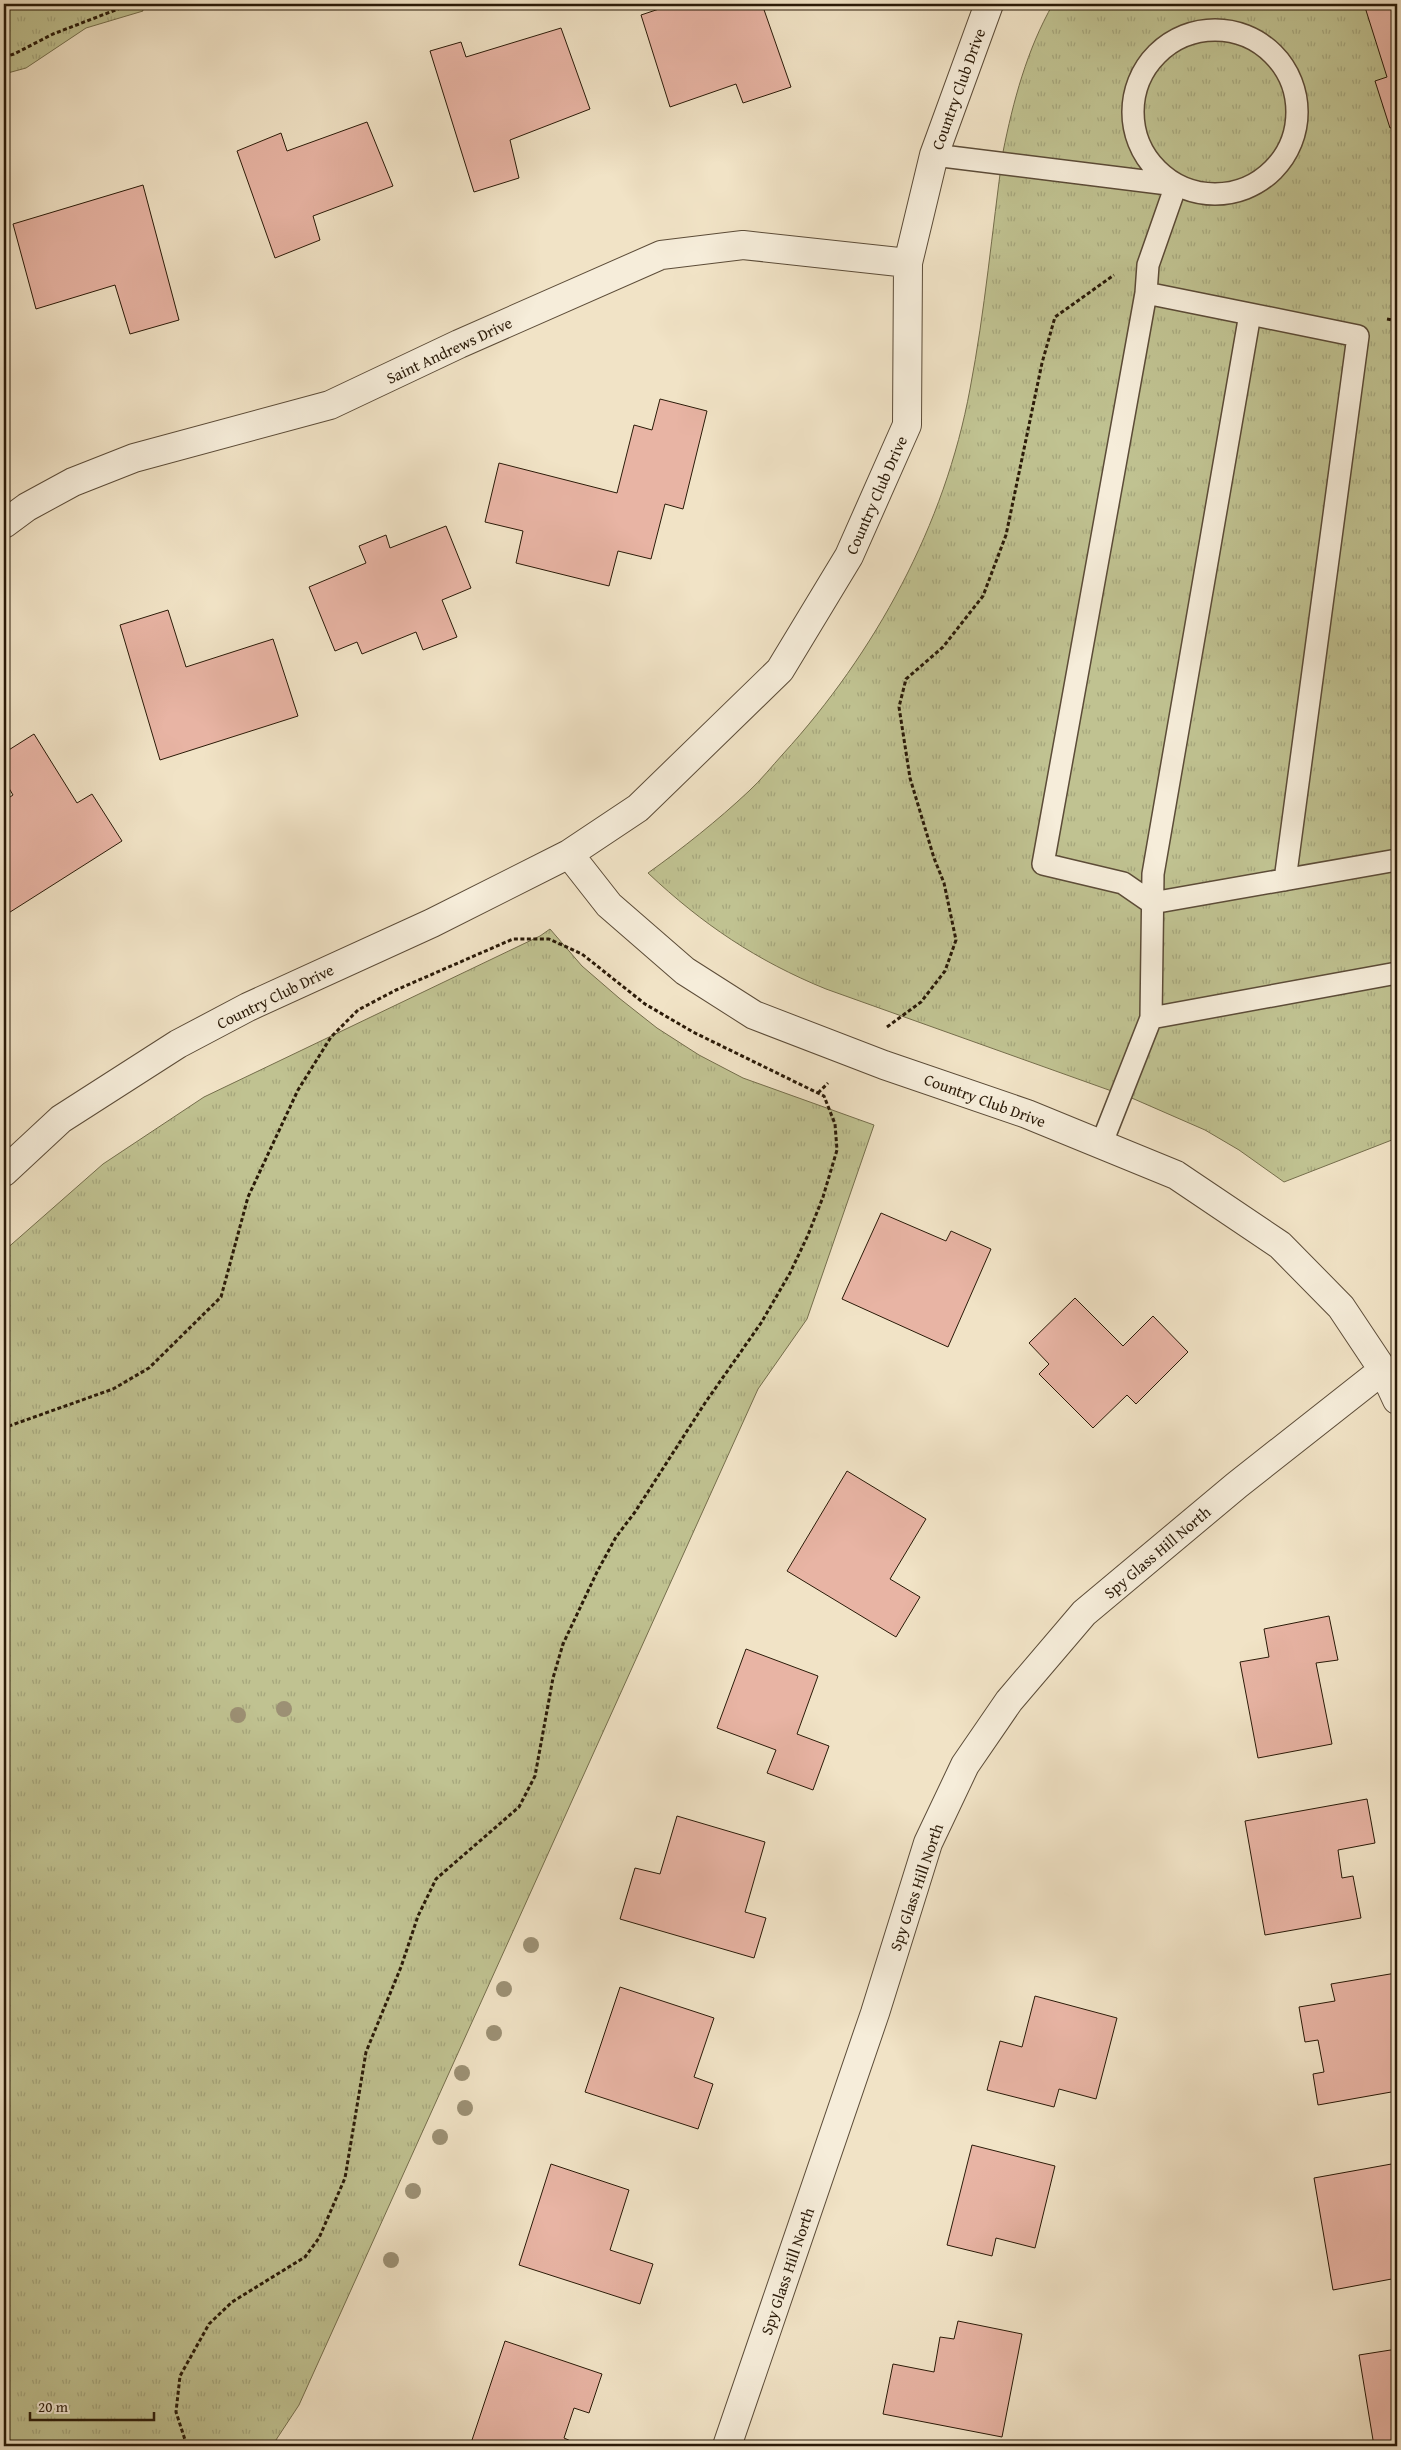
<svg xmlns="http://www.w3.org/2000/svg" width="1401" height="2450" viewBox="0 0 1401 2450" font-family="'Gentium Book Plus',serif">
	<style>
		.grass { fill: url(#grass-tufts); stroke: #756e4c }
		.building { fill: #e8b4a4; stroke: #2a1a08 }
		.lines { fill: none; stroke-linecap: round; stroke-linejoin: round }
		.service-casing { stroke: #5c4c38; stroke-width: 24 }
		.minor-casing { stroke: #5c4c38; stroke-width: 30 }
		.path { stroke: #2a1a08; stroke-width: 3; stroke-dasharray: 4 2.5; stroke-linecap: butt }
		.service { stroke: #f6edda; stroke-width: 21 }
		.minor { stroke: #f6edda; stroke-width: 28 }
		.tree { fill: #9c9074 }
		.labels { text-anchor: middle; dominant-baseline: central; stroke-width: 4; stroke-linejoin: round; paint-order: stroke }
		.street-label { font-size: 16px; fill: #2a1a08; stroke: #f6edda }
	</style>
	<defs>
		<pattern id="grass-tufts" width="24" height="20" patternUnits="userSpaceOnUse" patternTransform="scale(1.25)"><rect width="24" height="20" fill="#c0c291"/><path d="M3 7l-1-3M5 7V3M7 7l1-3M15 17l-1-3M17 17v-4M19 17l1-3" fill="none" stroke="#a5a67c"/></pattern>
	</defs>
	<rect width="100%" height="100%" fill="#f1e3c6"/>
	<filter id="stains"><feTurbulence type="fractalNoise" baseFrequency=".004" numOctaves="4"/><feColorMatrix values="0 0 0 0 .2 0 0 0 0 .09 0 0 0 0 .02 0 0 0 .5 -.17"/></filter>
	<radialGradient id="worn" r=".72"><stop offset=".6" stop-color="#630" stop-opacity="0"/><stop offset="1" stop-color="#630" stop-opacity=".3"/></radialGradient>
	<path class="grass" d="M4,4H141L143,11L86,28L26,68L4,74Z
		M1053,4H1397V1138L1284,1182L1239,1150L1205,1130L1134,1099L826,989C757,961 702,924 648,873C683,848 717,821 749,791C761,780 772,766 783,754C875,653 945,525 970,389C985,311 992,231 1003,152C1013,102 1027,49 1053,4Z
		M550,929L582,966L619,998L657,1028L699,1055L743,1078L874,1125L807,1319L758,1389L299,2405L272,2446H4V1251L103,1164L204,1097L540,936Z"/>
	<path class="building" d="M674,4H762L791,87L743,103L736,84L670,107L641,15Z
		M1364,4H1397V126L1390,128L1375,81L1387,77Z
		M561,28L590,109L510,140L519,178L474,192L430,51L461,42L466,57Z
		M367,122L393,186L313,216L320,240L275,258L237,151L281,133L287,151Z
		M143,185L179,320L130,334L115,285L36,309L13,224Z
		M660,399L707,411L683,509L665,504L651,559L618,551L609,586L516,563L523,531L485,522L499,463L617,493L634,425L652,430Z
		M446,526L471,588L442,600L457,637L423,650L416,632L362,654L357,642L335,651L309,587L366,563L359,546L386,535L390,548Z
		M168,610L186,667L273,639L298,716L160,760L120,625Z
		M34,734L77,803L92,794L122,841L7,914L4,909V801L13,795L4,780V753Z
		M881,1213L946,1241L951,1231L991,1249L948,1347L842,1299Z
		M1075,1298L1123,1346L1153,1316L1188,1352L1136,1404L1127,1395L1093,1428L1039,1374L1049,1364L1029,1343Z
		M847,1471L926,1519L890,1579L920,1597L896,1637L787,1571Z
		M1329,1616L1338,1660L1316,1663L1332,1744L1258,1758L1240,1662L1269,1657L1264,1629Z
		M746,1649L818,1676L797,1734L829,1746L813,1790L767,1773L776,1750L717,1728Z
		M1367,1799L1375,1843L1338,1850L1342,1878L1353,1876L1361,1918L1265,1935L1245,1821Z
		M677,1816L765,1842L745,1912L766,1918L754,1958L620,1919L635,1868L660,1874Z
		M1396,1973L1397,2091L1318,2105L1313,2074L1324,2072L1318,2040L1305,2042L1299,2007L1335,2001L1331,1984Z
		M620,1987L714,2018L694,2077L713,2084L698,2129L585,2092Z
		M1035,1996L1117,2018L1096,2099L1059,2089L1054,2107L987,2090L1000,2041L1022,2047Z
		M972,2145L1055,2166L1035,2248L996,2238L992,2256L947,2245Z
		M1397,2163V2278L1333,2290L1314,2178Z
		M551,2164L629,2190L610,2250L653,2264L640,2304L519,2265Z
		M958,2321L1022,2334L1002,2437L883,2414L893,2364L934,2372L940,2337L954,2339Z
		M505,2341L602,2374L589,2413L574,2408L564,2438L582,2446H470Z
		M1397,2349V2446H1374L1359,2355Z"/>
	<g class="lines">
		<g class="service-casing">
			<path id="service" d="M1133 112a82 82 0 1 1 164 0a82 82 0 1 1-164 0Z
				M934,155L1176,185L1148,265L1146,293L1250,314L1153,874L1151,1018L1101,1145
				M1146,293L1043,864L1123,883L1152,903L1397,860
				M1250,314L1358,336L1285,880
				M1151,1018L1397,973"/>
		</g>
		<g class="minor-casing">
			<path id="minor" d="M4,524L27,507L73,482L134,458L330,405L459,344L661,255L743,245L908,263
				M569,854L609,905L685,971L754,1015L884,1065L1027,1114L1176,1175L1280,1245L1341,1307L1383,1370L1397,1400
				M4,1172L61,1119L178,1044L248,1007L432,923L569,854L638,808L780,670L849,556L907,425L908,263L934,155L989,4
				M727,2446L875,2013L928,1843L965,1765L1009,1701L1084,1613L1237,1485L1383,1370"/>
		</g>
		<path class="path" d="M4,57L14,54L53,34L131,4
			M1387,319L1397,321
			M887,1027L921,1002L945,971L956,940L944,883L934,858L910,778L899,707L906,679L943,647L983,596L1006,535L1042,363L1055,317L1114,275
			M818,1093L828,1083
			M4,1431L9,1426L113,1389L149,1368L221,1297L248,1197L298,1090L331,1037L358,1010L396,990L513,939H549L582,954L645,1004L693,1032L824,1096L835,1124L837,1150L823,1197L808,1235L790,1273L761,1323L705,1403L635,1512L616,1537L597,1572L563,1644L553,1678L535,1776L519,1807L436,1879L418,1916L401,1967L366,2052L345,2178L319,2238L305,2257L232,2302L209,2324L180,2376L176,2412L187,2446"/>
		<use href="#service" class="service"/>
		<use href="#minor" class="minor"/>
	</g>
	<g class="tree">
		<circle cx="284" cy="1709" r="8"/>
		<circle cx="238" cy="1715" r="8"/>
		<circle cx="531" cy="1945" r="8"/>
		<circle cx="504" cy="1989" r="8"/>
		<circle cx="494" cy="2033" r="8"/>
		<circle cx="462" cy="2073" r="8"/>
		<circle cx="465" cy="2108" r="8"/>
		<circle cx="440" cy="2137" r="8"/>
		<circle cx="413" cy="2191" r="8"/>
		<circle cx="391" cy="2260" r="8"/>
	</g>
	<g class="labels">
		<g class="street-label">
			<text transform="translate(958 89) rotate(-70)">Country Club Drive</text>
			<text transform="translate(449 350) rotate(-25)">Saint Andrews Drive</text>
			<text transform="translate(876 495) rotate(-66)">Country Club Drive</text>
			<text transform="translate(275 996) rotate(-26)">Country Club Drive</text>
			<text transform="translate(985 1100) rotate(20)">Country Club Drive</text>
			<text transform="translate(1157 1552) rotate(-40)">Spy Glass Hill North</text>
			<text transform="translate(916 1887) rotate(-71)">Spy Glass Hill North</text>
			<text transform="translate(787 2271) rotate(-71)">Spy Glass Hill North</text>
		</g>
	</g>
	<rect width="1401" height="2450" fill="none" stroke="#f1e3c6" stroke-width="20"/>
	<rect x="5" y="5" width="1391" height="2440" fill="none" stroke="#2a1a08" stroke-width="2.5"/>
	<rect x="10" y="10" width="1381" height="2430" fill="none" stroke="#2a1a08"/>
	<path d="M30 2412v8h124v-8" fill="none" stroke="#2a1a08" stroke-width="2.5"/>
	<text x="38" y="2412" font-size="15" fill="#2a1a08" stroke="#f6edda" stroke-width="4" paint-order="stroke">20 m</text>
	<rect width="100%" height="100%" filter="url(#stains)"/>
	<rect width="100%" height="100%" fill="url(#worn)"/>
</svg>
